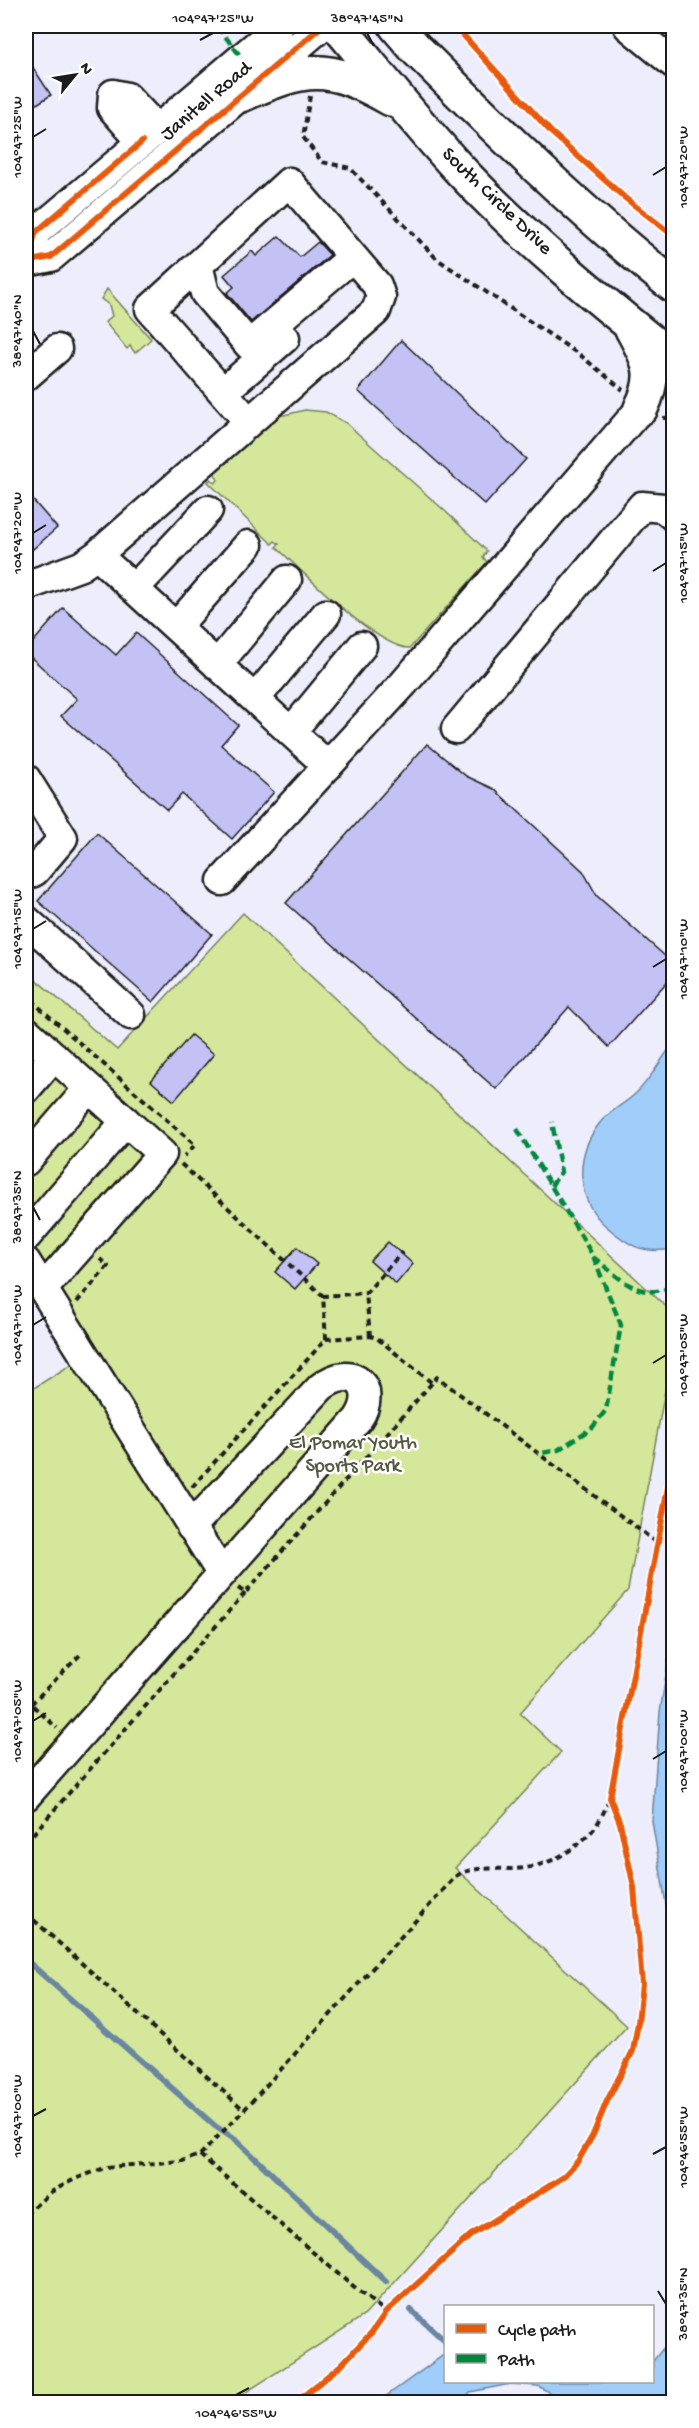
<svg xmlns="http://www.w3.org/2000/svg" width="699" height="2428" viewBox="0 0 699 2428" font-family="'Gochi Hand',sans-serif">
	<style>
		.green { fill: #d5e79b; stroke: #78825c; stroke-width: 1.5 }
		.water { fill: #a0cdfa; stroke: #6b86a1; stroke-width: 1.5 }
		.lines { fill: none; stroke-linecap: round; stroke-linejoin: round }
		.stream { stroke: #6b86a1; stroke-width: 6 }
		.building { fill: #c4c2f5; stroke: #1c1c1c; stroke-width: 1.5 }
		.minor-casing { stroke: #1c1c1c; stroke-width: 33 }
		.major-casing { stroke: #1c1c1c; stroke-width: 38 }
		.path { stroke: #1c1c1c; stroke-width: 4; stroke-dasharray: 6 4.5; stroke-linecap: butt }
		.minor { stroke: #fff; stroke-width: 28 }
		.major { stroke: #fff; stroke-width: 33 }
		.quiet { stroke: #00873e; stroke-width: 4.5; stroke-dasharray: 9 4.5; stroke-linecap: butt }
		.cycleway-casing { stroke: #fff; stroke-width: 10 }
		.cycleway { stroke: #e8590c; stroke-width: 6 }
		.ticks { fill: none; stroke: #1c1c1c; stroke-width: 2 }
		.labels { text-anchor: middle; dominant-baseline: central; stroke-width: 5; stroke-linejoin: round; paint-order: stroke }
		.street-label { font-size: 20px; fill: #1c1c1c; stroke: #fff }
		.park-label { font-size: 20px; fill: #545942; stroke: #fff }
		.neatline { fill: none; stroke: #1c1c1c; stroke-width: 2 }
		.ticks-label { font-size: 15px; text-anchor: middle; fill: #1c1c1c }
	</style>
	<rect width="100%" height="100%" fill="#ededfc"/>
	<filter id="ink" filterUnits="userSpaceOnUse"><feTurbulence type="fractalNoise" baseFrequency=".0167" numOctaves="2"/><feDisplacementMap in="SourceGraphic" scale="12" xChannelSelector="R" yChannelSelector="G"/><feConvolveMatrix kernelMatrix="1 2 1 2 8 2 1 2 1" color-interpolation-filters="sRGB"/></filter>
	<g filter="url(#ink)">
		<path class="green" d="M107,289L151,339L135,353L130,346L127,349L105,322L112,316L109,305L101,299Z
			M305,410L326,412L346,423L445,511L487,551L483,557L487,562L410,648C378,649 301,570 276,547L279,544L275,541L272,544L208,482L211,479L215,483L218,480L213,470L276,417Z
			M243,913L673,1313V1348L628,1590L520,1713L561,1752L455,1868L627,2026L365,2315L231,2402H26V1393L72,1364L26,1289V971L117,1050Z"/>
		<path class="water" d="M673,1044V1249C642,1254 631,1247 607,1227C576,1201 574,1156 599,1124C608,1112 623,1105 634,1095C650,1081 660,1060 673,1044Z
			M673,1632H674L673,1946L652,1821L660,1712Z
			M673,2336V2402H566L538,2386L510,2384L470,2392L462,2402H378L445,2354L446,2382H652L653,2361Z"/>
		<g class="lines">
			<path class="stream" d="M26,1960L215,2126L237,2141L386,2282
				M411,2310L446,2342"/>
		</g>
		<path class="building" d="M26,57L51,95L26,111Z
			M279,236L300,257L318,242L330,255L251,322L227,293L234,287L224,275L252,251L256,256Z
			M401,340L526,459L485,505L358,391Z
			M26,492L57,528L26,555Z
			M63,608L116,655L136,633L238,725L221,745L274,792L232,839L182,794L167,810L61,716L77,699L26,653V650Z
			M427,744L466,776L494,789L583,871L597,896L674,964V974L609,1047L569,1007L496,1089L286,903Z
			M97,833L212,934L153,1002L38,901Z
			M191,1035L214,1054L174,1101L151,1081Z
			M388,1242L413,1264L396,1284L370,1261Z
			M297,1247L317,1264L295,1289L275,1272Z"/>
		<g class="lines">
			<g class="minor-casing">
				<path id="minor" d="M628,26L674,64
					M142,142L112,108L113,94L127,97L157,129
					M26,261L36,232L279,26
					M26,262L51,257L322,26
					M198,265L205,293L249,345L353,257
					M26,376L57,349
					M223,392L285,338
					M97,555L328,766
					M26,586L81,566L97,555L376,311L381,297L377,285L289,182L150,309L248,421
					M134,589L208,510
					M176,627L248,545
					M217,665L287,580
					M255,699L326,614
					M456,729L642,506L663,508L674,517
					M291,732L362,646
					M26,779L63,838L35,871L26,876
					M222,881L404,683L641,408
					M26,920L131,1015
					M26,1031L162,1154L43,1289
					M26,1089L54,1056
					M26,1161L89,1088
					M26,1237L126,1121
					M26,1262L221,1573
					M26,1796L358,1419C379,1388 353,1362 321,1387L191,1527"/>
			</g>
			<g class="major-casing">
				<path id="major" d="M338,26C379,75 418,125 462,172C526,240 601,301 674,360
					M396,26L414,47C497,130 581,213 674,286
					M241,95C307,66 327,63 391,99
					M632,329C649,360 658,374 641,408"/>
			</g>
			<path class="path" d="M310,96L303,137L322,162L350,168L437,259L580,355L623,390
				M663,418H674
				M31,1000L195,1145L184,1156
				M181,1164L323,1296
				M77,1302L108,1266L100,1259
				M370,1336L366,1293L402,1252
				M326,1339L323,1296L366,1293
				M192,1487L326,1339L370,1336L377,1338L432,1383L437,1377L657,1543
				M238,1588L245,1593L432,1383
				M31,1704L80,1655
				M26,1710L31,1704L57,1728
				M26,1842L245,1593
				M26,1913L244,2110
				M200,2155L358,2291L386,2312
				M26,2214L51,2192L75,2179L107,2167L182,2161L200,2155L244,2110L456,1876C473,1866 492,1869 511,1869C542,1869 571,1854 592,1831C600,1822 605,1809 610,1798"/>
			<use href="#minor" class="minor"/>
			<use href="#major" class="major"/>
			<path class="quiet" d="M217,26L242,58
				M517,1129L593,1256L621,1325L606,1410L592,1428L558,1450L537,1454
				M551,1186L561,1172L552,1122
				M593,1257C621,1278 637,1302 674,1286"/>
			<g class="cycleway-casing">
				<path id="cycleway" d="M455,26L551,132L625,198L674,236
					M26,261L36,232L142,142
					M26,262L51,257L322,26
					M296,2402L341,2365L372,2332L386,2312L471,2235L562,2178L578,2161L593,2135L607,2101L633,2051L638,2023L642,1984L634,1887L620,1823L610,1798L674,1455"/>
			</g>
			<use href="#cycleway" class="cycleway"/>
		</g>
	</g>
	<path class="ticks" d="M367,33L374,46M200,40L213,33M33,137L46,129M653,175L666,167M33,331L40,344M33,533L46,525M653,571L666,563M33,929L46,921M653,967L666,959M33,1207L40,1220M33,1325L46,1317M653,1363L666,1355M33,1721L46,1713M653,1759L666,1751M33,2116L46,2109M653,2154L666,2147M658,2291L666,2304M236,2395L249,2388"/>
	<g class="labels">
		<g class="street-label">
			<text transform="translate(207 102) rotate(-40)">Janitell Road</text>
			<text transform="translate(496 202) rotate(44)">South Circle Drive</text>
		</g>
		<g class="park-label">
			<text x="353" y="1444">El Pomar Youth<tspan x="353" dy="23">Sports Park</tspan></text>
		</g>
	</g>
	<rect width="699" height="2428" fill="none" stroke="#fff" stroke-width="66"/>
	<rect x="444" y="2305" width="210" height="78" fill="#ffffff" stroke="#a4a4a4" stroke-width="1.5"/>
	<rect x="456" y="2324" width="30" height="9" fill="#e8590c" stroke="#a4a4a4" stroke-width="1.5"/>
	<text x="498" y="2335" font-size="18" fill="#1c1c1c">Cycle path</text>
	<rect x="456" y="2354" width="30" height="9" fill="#00873e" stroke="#a4a4a4" stroke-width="1.5"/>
	<text x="498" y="2365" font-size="18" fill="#1c1c1c">Path</text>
	<g transform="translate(75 75) rotate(60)" stroke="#ffffff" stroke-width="4.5" paint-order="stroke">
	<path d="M0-4.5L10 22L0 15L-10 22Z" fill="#1c1c1c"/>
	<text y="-9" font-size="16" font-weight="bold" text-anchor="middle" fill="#1c1c1c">N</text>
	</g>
	<rect x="33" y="33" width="633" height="2362" class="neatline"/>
	<g class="ticks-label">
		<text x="213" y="22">104°47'25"W</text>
		<text x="367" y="22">38°47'45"N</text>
		<text transform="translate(16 137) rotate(-90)" y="5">104°47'25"W</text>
		<text transform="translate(682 167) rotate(-90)" y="5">104°47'20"W</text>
		<text transform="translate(16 331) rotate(-90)" y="5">38°47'40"N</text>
		<text transform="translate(16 533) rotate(-90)" y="5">104°47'20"W</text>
		<text transform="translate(682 563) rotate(-90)" y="5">104°47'15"W</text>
		<text transform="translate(16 929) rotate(-90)" y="5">104°47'15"W</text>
		<text transform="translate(682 959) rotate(-90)" y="5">104°47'10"W</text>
		<text transform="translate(16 1207) rotate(-90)" y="5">38°47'35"N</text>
		<text transform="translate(16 1325) rotate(-90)" y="5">104°47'10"W</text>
		<text transform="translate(682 1355) rotate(-90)" y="5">104°47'05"W</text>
		<text transform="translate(16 1721) rotate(-90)" y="5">104°47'05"W</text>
		<text transform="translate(682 1751) rotate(-90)" y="5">104°47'00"W</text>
		<text transform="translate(16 2116) rotate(-90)" y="5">104°47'00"W</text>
		<text transform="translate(682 2147) rotate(-90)" y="5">104°46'55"W</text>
		<text transform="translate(682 2304) rotate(-90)" y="5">38°47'35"N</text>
		<text x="236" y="2417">104°46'55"W</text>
	</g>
</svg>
